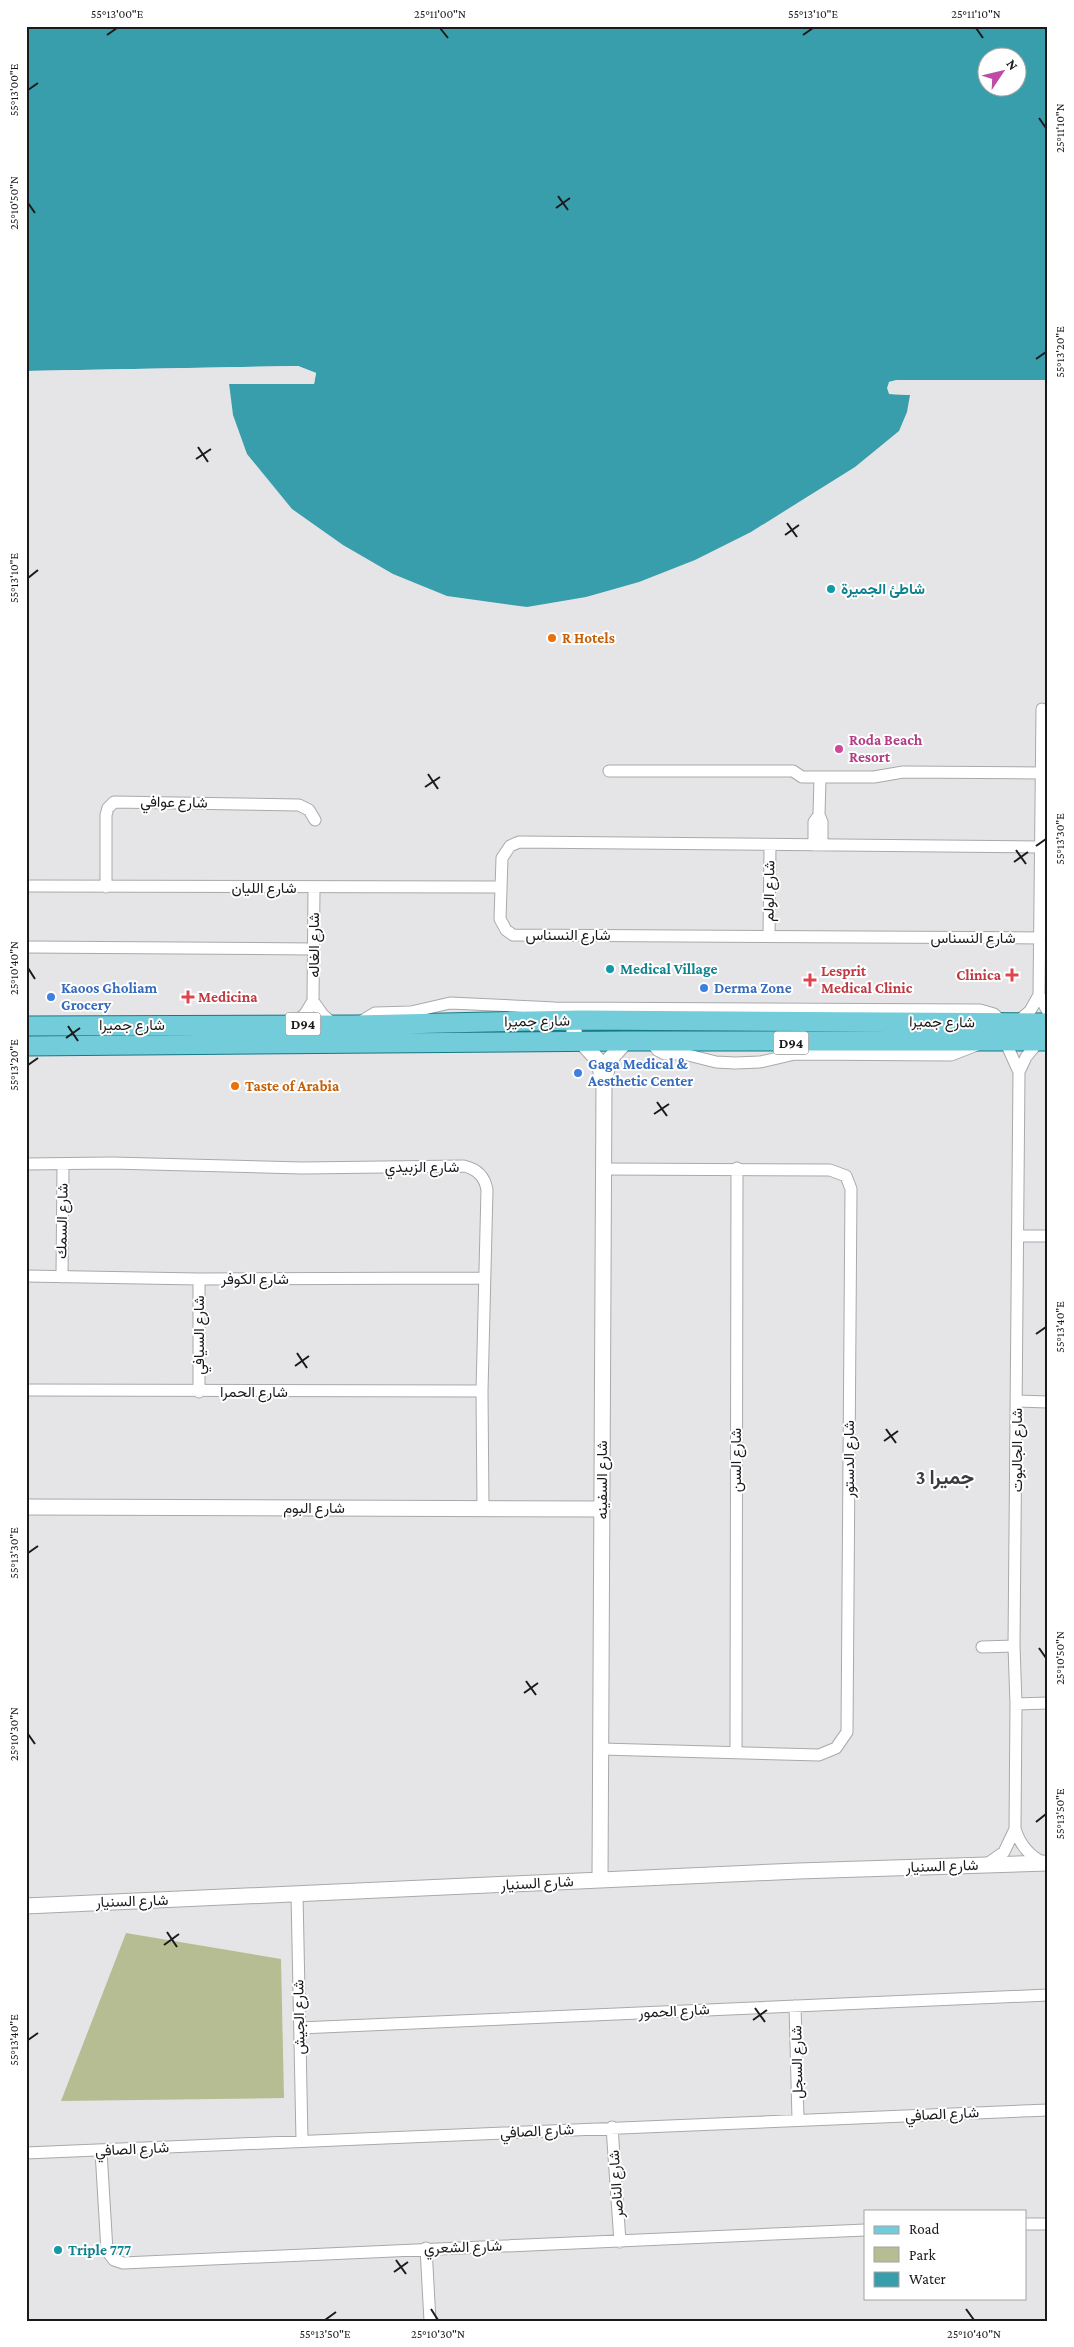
<svg xmlns="http://www.w3.org/2000/svg" width="1074" height="2347" viewBox="0 0 1074 2347" font-family="'Crimson Pro',Vazirmatn,serif">
	<style>
		.green { fill: #b7bd92 }
		.water { fill: #399eac; fill-rule: evenodd }
		.pier { fill: #e5e5e8 }
		.lines { fill: none; stroke-linecap: round; stroke-linejoin: round }
		.minor-casing { stroke: #a8a9ab; stroke-width: 13 }
		.tertiary-casing { stroke: #a8a9ab; stroke-width: 17 }
		.primary-casing { stroke: #177886; stroke-width: 21 }
		.minor { stroke: #fff; stroke-width: 11 }
		.tertiary { stroke: #fff; stroke-width: 15 }
		.primary { stroke: #73ccd9; stroke-width: 19 }
		.ticks { fill: none; stroke: #1a1a1b; stroke-width: 2 }
		.culture-dot { fill: #0f9aa8; stroke: #fff; stroke-width: 2 }
		.food-dot { fill: #e8710a; stroke: #fff; stroke-width: 2 }
		.hotel-dot { fill: #d1479c; stroke: #fff; stroke-width: 2 }
		.health-dot { fill: #e0444e; stroke: #fff; stroke-width: 2 }
		.shop-dot { fill: #3f7fe0; stroke: #fff; stroke-width: 2 }
		.labels { text-anchor: middle; dominant-baseline: central; stroke-width: 4; stroke-linejoin: round; paint-order: stroke }
		.shield { fill: #fff; stroke: #5f5f5f; stroke-width: 1 }
		.shield-label { font-size: 14px; font-weight: bold; fill: #1a1a1b }
		.culture-label { font-size: 15px; font-weight: bold; fill: #0d838f; stroke: #fff; text-anchor: start }
		.food-label { font-size: 15px; font-weight: bold; fill: #c56008; stroke: #fff; text-anchor: start }
		.hotel-label { font-size: 15px; font-weight: bold; fill: #b23c85; stroke: #fff; text-anchor: start }
		.street-label { font-size: 15px; fill: #1a1a1b; stroke: #fff }
		.health-label { font-size: 15px; font-weight: bold; fill: #be3a42; stroke: #fff; text-anchor: start }
		.shop-label { font-size: 15px; font-weight: bold; fill: #366cbe; stroke: #fff; text-anchor: start }
		.district-label { font-size: 20px; font-weight: bold; fill: #3b3b3d; stroke: #fff }
		.neatline { fill: none; stroke: #1a1a1b; stroke-width: 2 }
		.ticks-label { font-size: 12px; text-anchor: middle; fill: #1a1a1b }
	</style>
	<rect width="100%" height="100%" fill="#e5e5e8"/>
	<path class="green" d="M126,1933L281,1959L284,2098L61,2101Z"/>
	<path class="water" d="M26,26H1048V380H897L889,382V394L910,395L907,412L899,431L855,467L751,532L695,560L639,582L586,597L527,607L447,596L393,574L343,545L292,509L247,454L233,415L229,383L314,384L316,373L298,366L26,371ZM986,58H1016V88H986Z"/>
	<path class="pier" d="M298,366L316,373L314,384H227L229,381H312L313,375L297,368L26,373V371Z
		M897,380H1048V383H897L891,384L890,391L910,392L912,395L889,394L887,388L889,382Z"/>
	<g class="lines">
		<g class="minor-casing">
			<path id="minor" d="M1042,709L1039,995L1048,1012
				M609,771H793L802,777H874L903,772L1041,773
				M820,777L819,815L822,822V845
				M814,845V822L819,815
				M1039,847L519,842L510,846L502,858L500,919L506,930L513,935L1040,938
				M26,886L501,887
				M106,887V815L108,808L114,802L299,805L309,810L315,820
				M769,936L770,846
				M26,947L314,949
				M313,1001L323,1015L335,1025
				M1017,1022L1030,1011L1039,995
				M292,1024L305,1014L313,1001L314,888
				M355,1025L375,1013L411,1012L450,1003L555,1008L980,1010L994,1014L1003,1022
				M651,1041L657,1050L665,1054H684L716,1062L735,1063L760,1062L795,1054L951,1055L982,1043
				M1005,1041L1019,1072
				M26,1164L112,1163L302,1168L464,1166C477,1169 485,1177 487,1190L482,1391L483,1509
				M1018,1236H1048
				M26,1276L199,1279L484,1278
				M62,1277L63,1165
				M199,1279V1392
				M26,1390L482,1391
				M1017,1401L1048,1402
				M982,1647L1014,1646
				M1016,1704L1048,1703
				M602,1749L819,1755L836,1748L847,1732L851,1189L846,1176L830,1170L604,1169
				M736,1752L737,1168
				M1015,1829C1020,1845 1029,1856 1044,1863
				M987,1864L1004,1852L1015,1829L1016,1704L1014,1646L1019,1072L1026,1057L1039,1041
				M297,1894L302,2140
				M795,2006L798,2119
				M300,2028L1048,1995
				M612,2127L620,2242
				M101,2151L107,2251L114,2260L123,2263L865,2230
				M26,2153L1048,2110
				M1025,2224H1048
				M426,2248L430,2321"/>
		</g>
		<g class="tertiary-casing">
			<path id="tertiary" d="M580,1020L574,1026V1034L597,1059L603,1078
				M26,1507L602,1509
				M600,1880L604,1080L610,1059L626,1041
				M26,1906L798,1871L1048,1863"/>
		</g>
		<g class="primary-casing">
			<path id="primary" d="M26,1026L355,1025L581,1020L1048,1023
				M26,1046L626,1041H1048"/>
		</g>
		<use href="#minor" class="minor"/>
		<use href="#tertiary" class="tertiary"/>
		<use href="#primary" class="primary"/>
	</g>
	<path class="ticks" d="M440,28L448,38M976,28L983,38M107,35L117,28M803,35L813,28M28,90L38,83M1039,118L1046,128M558,196L568,210M28,203L35,213M556,208L570,198M1036,359L1046,352M198,447L208,462M196,459L211,449M787,523L797,537M785,535L799,525M28,578L38,570M428,774L438,789M425,787L440,777M1036,846L1046,839M1016,850L1026,864M1014,862L1028,852M28,968L35,979M68,1026L78,1041M66,1038L80,1028M28,1065L38,1058M657,1102L667,1116M654,1114L669,1104M1036,1334L1046,1327M297,1353L307,1368M295,1366L309,1356M886,1429L896,1443M884,1441L898,1431M28,1553L38,1546M1039,1648L1046,1658M526,1681L536,1695M524,1693L538,1683M28,1734L35,1744M1036,1822L1046,1814M167,1932L177,1947M164,1945L179,1934M755,2008L765,2022M753,2020L767,2010M28,2040L38,2033M396,2260L406,2274M394,2272L408,2262M431,2309L438,2320M966,2309L974,2320M325,2320L336,2312"/>
	<g class="culture-dot">
		<circle cx="831" cy="589" r="5"/>
		<circle cx="610" cy="969" r="5"/>
		<circle cx="58" cy="2250" r="5"/>
	</g>
	<g class="food-dot">
		<circle cx="552" cy="638" r="5"/>
		<circle cx="235" cy="1086" r="5"/>
	</g>
	<circle class="hotel-dot" cx="839" cy="749" r="5"/>
	<g class="health-dot">
		<path d="M1009.5 967.5h5v5h5v5h-5v5h-5v-5h-5v-5h5z"/>
		<path d="M807.5 972.5h5v5h5v5h-5v5h-5v-5h-5v-5h5z"/>
		<path d="M185.5 989.5h5v5h5v5h-5v5h-5v-5h-5v-5h5z"/>
	</g>
	<g class="shop-dot">
		<circle cx="704" cy="988" r="5"/>
		<circle cx="51" cy="997" r="5"/>
		<circle cx="578" cy="1073" r="5"/>
	</g>
	<g class="labels">
		<g class="shield">
			<rect x="285.5" y="1012.5" width="35" height="23" rx="4"/>
			<rect x="773.5" y="1031.5" width="35" height="23" rx="4"/>
		</g>
		<g class="shield-label">
			<text x="303" y="1024">D94</text>
			<text x="791" y="1043">D94</text>
		</g>
		<g class="culture-label">
			<text x="841" y="589">شاطئ الجميرة</text>
			<text x="620" y="969">Medical Village</text>
			<text x="68" y="2250">Triple 777</text>
		</g>
		<g class="food-label">
			<text x="562" y="638">R Hotels</text>
			<text x="245" y="1086">Taste of Arabia</text>
		</g>
		<g class="hotel-label">
			<text x="849" y="740">Roda Beach<tspan x="849" dy="17">Resort</tspan></text>
		</g>
		<g class="street-label">
			<text transform="translate(174 802) rotate(1)">شارع عوافي</text>
			<text x="264" y="888">شارع الليان</text>
			<text transform="translate(769 891) rotate(-89)">شارع الولم</text>
			<text x="568" y="935">شارع النسناس</text>
			<text x="973" y="938">شارع النسناس</text>
			<text transform="translate(314 945) rotate(-90)">شارع الغاله</text>
			<text transform="translate(537 1021) rotate(-1)">شارع جميرا</text>
			<text transform="translate(942 1022) rotate(1)">شارع جميرا</text>
			<text x="132" y="1025">شارع جميرا</text>
			<text x="422" y="1167">شارع الزبيدي</text>
			<text transform="translate(62 1221) rotate(-89)">شارع السمك</text>
			<text x="255" y="1279">شارع الكوفر</text>
			<text transform="translate(199 1335) rotate(-90)">شارع السيافي</text>
			<text x="254" y="1392">شارع الحمرا</text>
			<text transform="translate(1017 1450) rotate(-90)">شارع الجالبوت</text>
			<text transform="translate(849 1459) rotate(-90)">شارع الدستور</text>
			<text transform="translate(736 1460) rotate(-90)">شارع السن</text>
			<text transform="translate(602 1480) rotate(-90)">شارع السفينه</text>
			<text x="314" y="1508">شارع البوم</text>
			<text transform="translate(942 1866) rotate(-2)">شارع السنيار</text>
			<text transform="translate(537 1883) rotate(-3)">شارع السنيار</text>
			<text transform="translate(132 1901) rotate(-2)">شارع السنيار</text>
			<text transform="translate(674 2011) rotate(-3)">شارع الحمور</text>
			<text transform="translate(299 2017) rotate(-91)">شارع الجيش</text>
			<text transform="translate(797 2062) rotate(-91)">شارع السجل</text>
			<text transform="translate(942 2114) rotate(-3)">شارع الصافي</text>
			<text transform="translate(537 2131) rotate(-3)">شارع الصافي</text>
			<text transform="translate(132 2149) rotate(-3)">شارع الصافي</text>
			<text transform="translate(616 2184) rotate(-94)">شارع الناصر</text>
			<text transform="translate(463 2247) rotate(-2)">شارع الشعري</text>
		</g>
		<g class="health-label">
			<text x="821" y="971">Lesprit<tspan x="821" dy="17">Medical Clinic</tspan></text>
			<text x="1001" y="975" text-anchor="end">Clinica</text>
			<text x="198" y="997">Medicina</text>
		</g>
		<g class="shop-label">
			<text x="61" y="988">Kaoos Gholiam<tspan x="61" dy="17">Grocery</tspan></text>
			<text x="714" y="988">Derma Zone</text>
			<text x="588" y="1064">Gaga Medical &amp;<tspan x="588" dy="17">Aesthetic Center</tspan></text>
		</g>
		<g class="district-label">
			<text x="945" y="1477">جميرا 3</text>
		</g>
	</g>
	<rect width="1074" height="2347" fill="none" stroke="#ffffff" stroke-width="55"/>
	<rect x="864" y="2210" width="162" height="90" fill="#ffffff" stroke="#a3a3a4"/>
	<rect x="874" y="2226" width="25" height="8" fill="#73ccd9" stroke="#a3a3a4"/>
	<text x="909" y="2234" font-size="15" fill="#1a1a1b">Road</text>
	<rect x="874" y="2247" width="25" height="15" fill="#b7bd92" stroke="#a3a3a4"/>
	<text x="909" y="2260" font-size="15" fill="#1a1a1b">Park</text>
	<rect x="874" y="2272" width="25" height="15" fill="#399eac" stroke="#a3a3a4"/>
	<text x="909" y="2284" font-size="15" fill="#1a1a1b">Water</text>
	<g transform="translate(1002 72) rotate(55)"><circle r="24" fill="#ffffff" stroke="#a3a3a4"/>
	<path d="M0-4L9 19L0 12L-9 19Z" fill="#be4ca7"/>
	<text y="-8" font-size="14" font-weight="bold" text-anchor="middle" fill="#1a1a1b">N</text>
	</g>
	<rect x="28" y="28" width="1018" height="2292" class="neatline"/>
	<g class="ticks-label">
		<text x="117" y="18">55°13'00"E</text>
		<text x="440" y="18">25°11'00"N</text>
		<text x="813" y="18">55°13'10"E</text>
		<text x="976" y="18">25°11'10"N</text>
		<text transform="translate(14 90) rotate(-90)" y="4">55°13'00"E</text>
		<text transform="translate(1060 128) rotate(-90)" y="4">25°11'10"N</text>
		<text transform="translate(14 203) rotate(-90)" y="4">25°10'50"N</text>
		<text transform="translate(1060 352) rotate(-90)" y="4">55°13'20"E</text>
		<text transform="translate(14 578) rotate(-90)" y="4">55°13'10"E</text>
		<text transform="translate(1060 839) rotate(-90)" y="4">55°13'30"E</text>
		<text transform="translate(14 968) rotate(-90)" y="4">25°10'40"N</text>
		<text transform="translate(14 1065) rotate(-90)" y="4">55°13'20"E</text>
		<text transform="translate(1060 1327) rotate(-90)" y="4">55°13'40"E</text>
		<text transform="translate(14 1553) rotate(-90)" y="4">55°13'30"E</text>
		<text transform="translate(1060 1658) rotate(-90)" y="4">25°10'50"N</text>
		<text transform="translate(14 1734) rotate(-90)" y="4">25°10'30"N</text>
		<text transform="translate(1060 1814) rotate(-90)" y="4">55°13'50"E</text>
		<text transform="translate(14 2040) rotate(-90)" y="4">55°13'40"E</text>
		<text x="325" y="2338">55°13'50"E</text>
		<text x="438" y="2338">25°10'30"N</text>
		<text x="974" y="2338">25°10'40"N</text>
	</g>
</svg>
